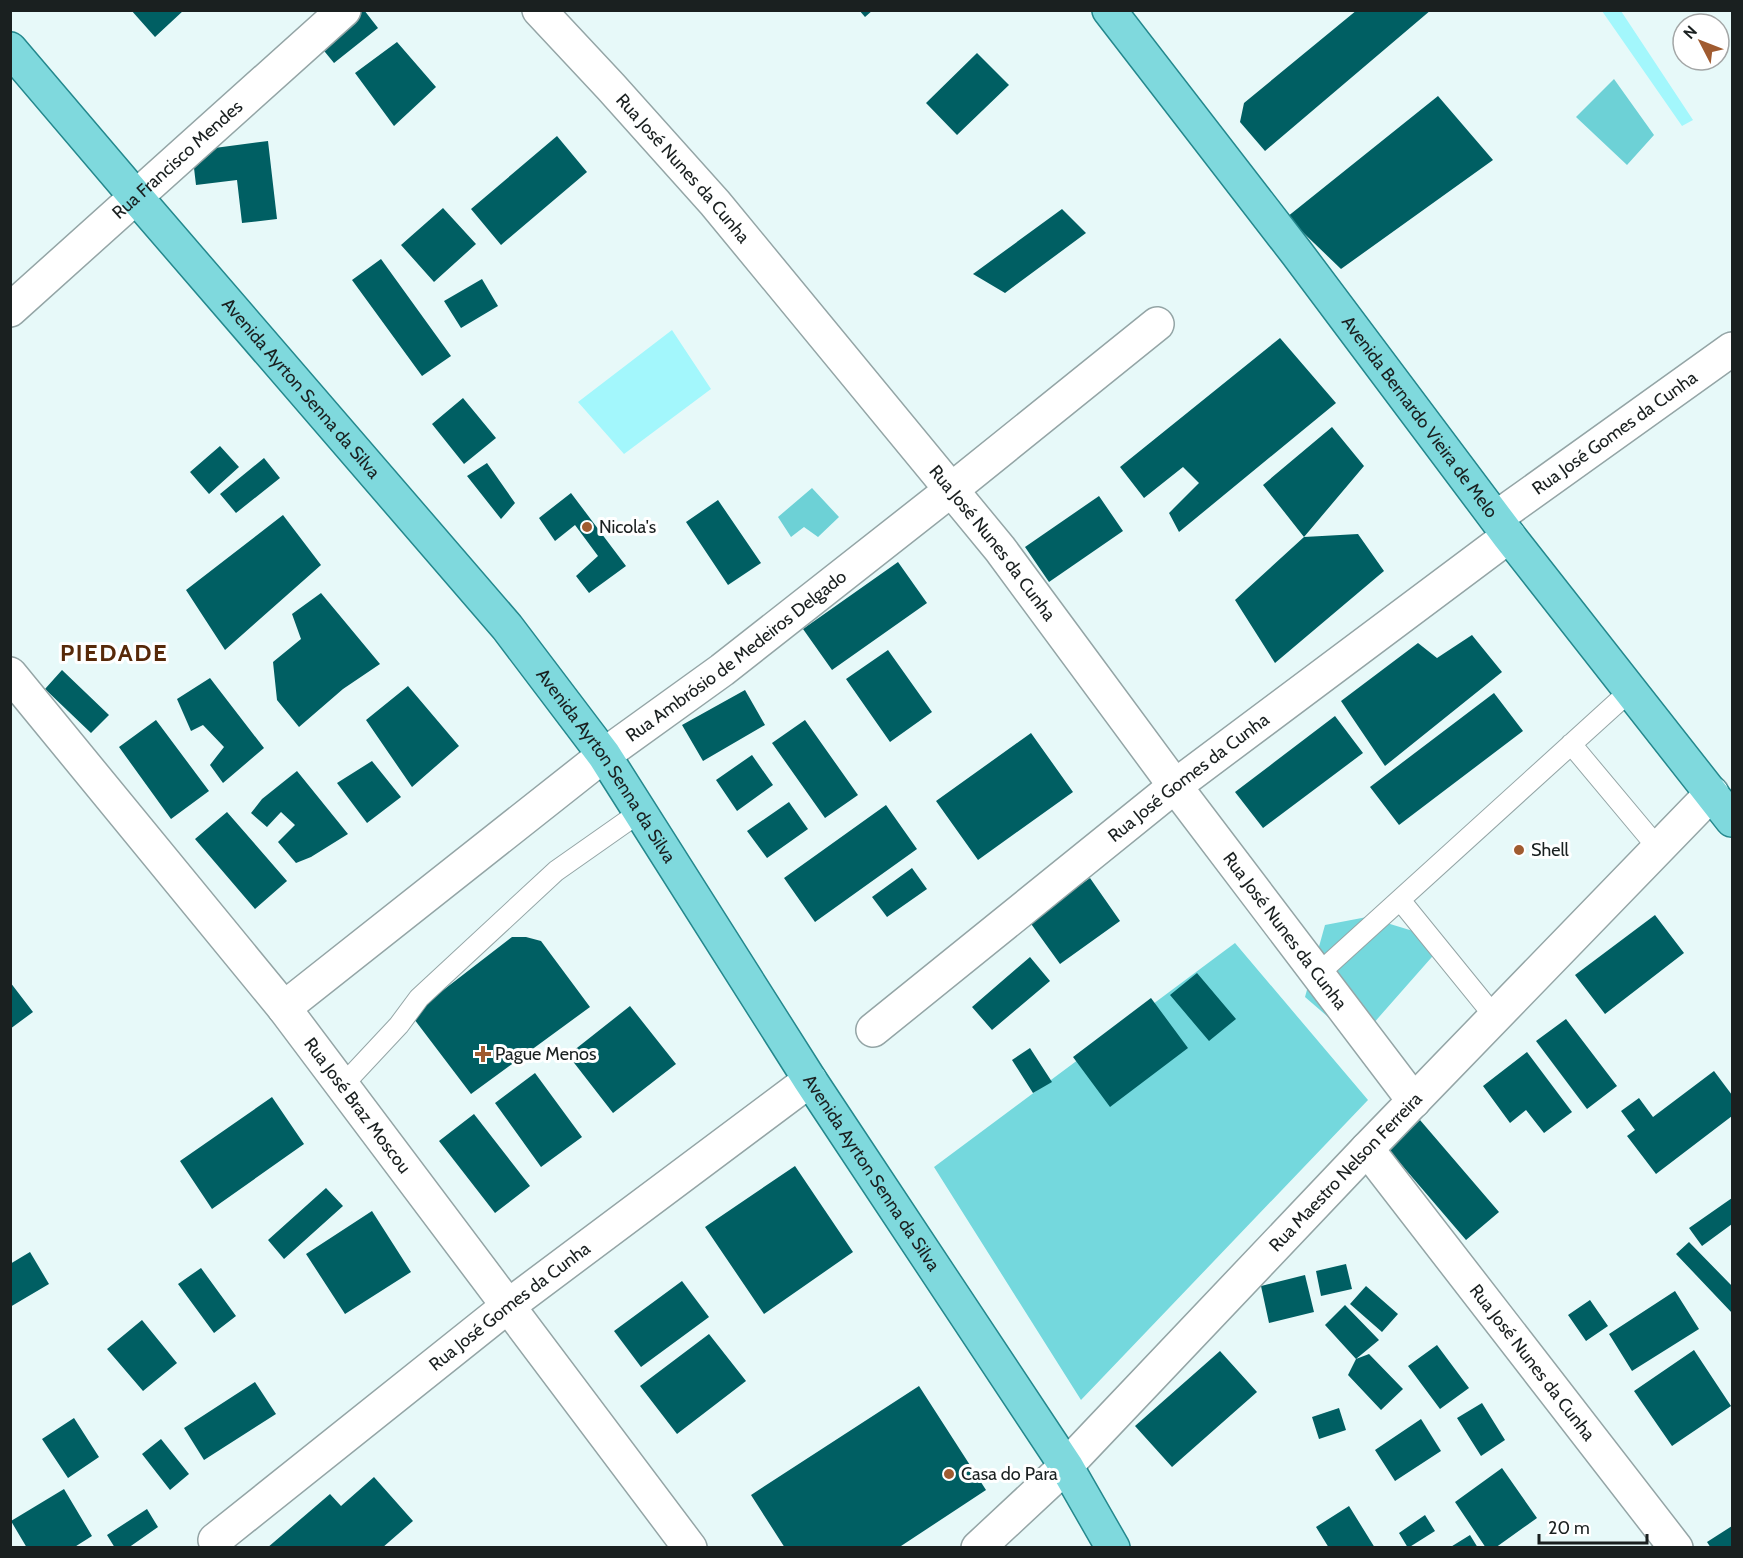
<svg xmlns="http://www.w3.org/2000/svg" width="1743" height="1558" viewBox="0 0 1743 1558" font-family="Cabin,sans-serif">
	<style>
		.green { fill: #a3f7fc }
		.forest { fill: #74d8dd }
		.water { fill: #6dd1d6 }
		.building { fill: #005f63 }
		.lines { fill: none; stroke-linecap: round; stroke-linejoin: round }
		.lane-casing { stroke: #94a5a6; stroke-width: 22 }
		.street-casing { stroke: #94a5a6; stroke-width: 36 }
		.primary-casing { stroke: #24888d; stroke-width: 36 }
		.lane { stroke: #fff; stroke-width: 20 }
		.street { stroke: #fff; stroke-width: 33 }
		.primary { stroke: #7fd9dd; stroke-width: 33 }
		.poi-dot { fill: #a05b30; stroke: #fff; stroke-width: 2 }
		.labels { text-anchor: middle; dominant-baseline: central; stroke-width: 6; stroke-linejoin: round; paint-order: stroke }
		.street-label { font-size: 18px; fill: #1a2020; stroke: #fff }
		.poi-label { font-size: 18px; fill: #1a2020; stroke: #fff; text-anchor: start }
		.district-label { font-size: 24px; font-weight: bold; letter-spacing: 1.5px; fill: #572909; stroke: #fff }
	</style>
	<rect width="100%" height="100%" fill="#e7f9f9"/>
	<path class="green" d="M1602,11H1621L1693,120L1682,126Z
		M672,330L711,389L624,454L578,402Z"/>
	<path class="forest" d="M1367,917L1446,941L1357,1042L1305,997L1325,925Z
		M1235,943L1368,1100L1081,1400L934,1167Z"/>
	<path class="water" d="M1614,79L1654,135L1627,165L1576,117Z
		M812,488L839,517L818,537L804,527L791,537L778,517Z"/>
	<path class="building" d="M131,10H184L155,37Z
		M353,10H364L378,28L334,63L316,41Z
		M859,10H873L865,17Z
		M1357,10H1431L1265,151L1240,122L1244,103Z
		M397,42L436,87L394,126L355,73Z
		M977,53L1009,85L957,135L926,103Z
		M1438,96L1493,160L1341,269L1287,217Z
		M557,136L587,172L501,245L471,209Z
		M268,141L277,219L242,223L237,180L196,185L192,151Z
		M443,208L476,244L434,282L401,245Z
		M1062,209L1086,233L1005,293L973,274Z
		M381,259L451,356L422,376L352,280Z
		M482,279L498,306L461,328L444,301Z
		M1280,338L1336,403L1179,532L1169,513L1199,483L1183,467L1144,498L1120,467Z
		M463,398L496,438L464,464L432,424Z
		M1332,427L1364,466L1304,537L1263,485Z
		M220,446L239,467L209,494L190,472Z
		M264,458L280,478L236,513L220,494Z
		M487,463L515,503L501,519L467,476Z
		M571,493L626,566L589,593L576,576L598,556L575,525L555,541L539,518Z
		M1099,496L1123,531L1049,582L1025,547Z
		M718,500L761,563L728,585L686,522Z
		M283,515L321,565L225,650L186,590Z
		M1358,534L1384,571L1275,663L1235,600L1304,537Z
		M898,562L927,603L832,670L803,629Z
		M321,593L380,664L343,689L299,727L277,700L273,662L301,639L292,614Z
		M1472,635L1502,672L1385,766L1341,701L1418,643L1437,658Z
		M888,650L932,712L890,742L846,679Z
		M62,670L109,715L91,733L45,689Z
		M210,678L264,748L223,783L210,765L224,747L203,725L191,731L177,699Z
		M408,686L459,746L412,787L366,720Z
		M745,690L765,725L703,761L682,725Z
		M1494,693L1523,731L1399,825L1370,787Z
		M1335,716L1363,753L1263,828L1235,792Z
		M156,720L209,791L171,819L119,747Z
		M805,720L858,795L825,818L772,743Z
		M1031,733L1073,792L978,860L936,801Z
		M752,755L773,785L737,811L716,780Z
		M372,761L401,797L367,823L337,783Z
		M297,771L348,834L311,857L296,863L278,842L295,825L281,812L267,827L251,813L262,799Z
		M789,802L808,829L767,858L747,831Z
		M886,805L917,849L815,922L784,878Z
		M227,812L287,881L255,909L195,839Z
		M912,868L927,889L887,917L872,897Z
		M1090,878L1120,921L1060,964L1029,921Z
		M1655,915L1684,953L1605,1014L1575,975Z
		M512,937H526L541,941L590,1007L471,1094L411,1015Z
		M1030,957L1050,981L992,1030L972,1007Z
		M1197,973L1236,1019L1209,1041L1170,995Z
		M10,982L33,1012L10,1029Z
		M1151,998L1188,1048L1110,1107L1073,1057Z
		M630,1006L676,1064L613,1113L568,1055Z
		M1566,1019L1617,1086L1587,1109L1536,1041Z
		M1030,1048L1052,1082L1033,1093L1012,1060Z
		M1527,1052L1572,1112L1544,1133L1526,1110L1510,1123L1483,1086Z
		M1714,1071L1732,1095V1116L1656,1174L1627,1136L1635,1130L1621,1111L1639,1098L1653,1117Z
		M535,1073L582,1137L541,1167L495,1103Z
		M272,1097L304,1144L212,1209L180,1161Z
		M474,1114L530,1186L495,1213L439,1141Z
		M1420,1120L1499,1212L1466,1240L1388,1149Z
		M795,1166L853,1252L764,1314L705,1227Z
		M326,1188L343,1206L284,1259L268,1240Z
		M1732,1198V1224L1702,1246L1689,1228Z
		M372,1211L411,1272L345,1314L306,1254Z
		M1689,1242L1732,1286V1313L1676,1254Z
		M30,1252L49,1284L10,1307V1264Z
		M1346,1264L1352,1289L1321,1296L1316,1271Z
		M201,1268L236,1316L214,1333L178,1284Z
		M1305,1275L1314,1312L1269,1323L1261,1286Z
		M682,1281L709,1317L641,1367L614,1331Z
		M1366,1286L1398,1314L1382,1332L1350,1304Z
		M1675,1291L1699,1329L1632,1371L1609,1334Z
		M1590,1300L1608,1326L1586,1341L1568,1315Z
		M1345,1305L1379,1340L1356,1359L1369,1354L1403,1389L1381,1410L1348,1375L1356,1359L1325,1325Z
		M142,1320L177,1363L143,1391L107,1349Z
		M709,1334L746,1381L677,1434L640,1386Z
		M1437,1345L1469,1388L1440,1409L1408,1366Z
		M1694,1350L1731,1406L1672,1446L1634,1391Z
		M1220,1351L1257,1392L1172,1467L1135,1426Z
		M255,1382L276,1414L204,1460L184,1428Z
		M919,1386L986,1490L898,1548H785L751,1495Z
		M1482,1403L1505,1440L1481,1456L1457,1418Z
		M1339,1408L1346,1430L1319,1439L1312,1417Z
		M74,1418L99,1457L68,1478L42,1439Z
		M1421,1419L1441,1451L1395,1481L1375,1450Z
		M161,1439L189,1474L170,1490L142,1454Z
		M1502,1468L1537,1518L1495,1548H1486L1455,1502Z
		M374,1477L413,1521L382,1548H267L330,1494L341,1506Z
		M64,1489L92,1536L73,1548H27L11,1521Z
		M1349,1506L1375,1548H1329L1316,1527Z
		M147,1509L158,1527L128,1548H115L107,1535Z
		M1425,1515L1435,1531L1408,1548L1399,1533Z
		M1732,1526V1548H1711L1707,1542Z
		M1470,1535L1478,1548H1449Z"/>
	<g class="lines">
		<g class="lane-casing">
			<path id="lane" d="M1571,744L1658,848
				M1400,900L1495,1017
				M1317,975L1631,690
				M342,1086L399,1025L419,998L556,871L640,812"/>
		</g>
		<g class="street-casing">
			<g id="street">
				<path id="s1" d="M539,10L611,87L715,203L1000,549L1175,786L1414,1101"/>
				<path id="s2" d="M10,310L344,10"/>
				<path id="s3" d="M1496,518L1732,349"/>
				<path id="s4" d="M10,674L284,1008L690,1548"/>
				<path id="s5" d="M284,1008L604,755L722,670L951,490L1157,324"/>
				<path id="s6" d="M873,1030L1175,786L1509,536"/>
				<path id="s7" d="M1367,1149L1676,1548"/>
				<path id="s8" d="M215,1540L508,1306L810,1080"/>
				<path id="s9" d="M978,1548L1066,1466L1367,1149L1712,793"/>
			</g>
		</g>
		<g class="primary-casing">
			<g id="primary">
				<path id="s10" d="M1109,10L1296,252L1509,536L1732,820"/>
				<path id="s11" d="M10,49L136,197L507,627L604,755L810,1080L1066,1466L1113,1548"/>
			</g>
		</g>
		<use href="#lane" class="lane"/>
		<use href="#street" class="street"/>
		<use href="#primary" class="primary"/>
	</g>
	<g class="poi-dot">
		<circle cx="587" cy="527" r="6"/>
		<circle cx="1519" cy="850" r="6"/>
		<path d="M480 1045h6v6h6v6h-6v6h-6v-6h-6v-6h6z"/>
		<circle cx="949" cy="1474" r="6"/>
	</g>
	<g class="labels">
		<g class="street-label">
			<text stroke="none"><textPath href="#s2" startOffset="225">Rua Francisco Mendes</textPath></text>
			<text stroke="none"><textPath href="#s1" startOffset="214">Rua José Nunes da Cunha</textPath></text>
			<text stroke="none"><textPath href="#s11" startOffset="447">Avenida Ayrton Senna da Silva</textPath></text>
			<text stroke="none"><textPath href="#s10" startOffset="512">Avenida Bernardo Vieira de Melo</textPath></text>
			<text stroke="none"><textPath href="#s3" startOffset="146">Rua José Gomes da Cunha</textPath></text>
			<text stroke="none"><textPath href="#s1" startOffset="700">Rua José Nunes da Cunha</textPath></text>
			<text stroke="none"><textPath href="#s5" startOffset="573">Rua Ambrósio de Medeiros Delgado</textPath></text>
			<text stroke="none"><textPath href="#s11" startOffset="933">Avenida Ayrton Senna da Silva</textPath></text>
			<text stroke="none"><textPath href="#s6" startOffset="404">Rua José Gomes da Cunha</textPath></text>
			<text stroke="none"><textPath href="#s1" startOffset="1186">Rua José Nunes da Cunha</textPath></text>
			<text stroke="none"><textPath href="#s4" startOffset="554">Rua José Braz Moscou</textPath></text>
			<text stroke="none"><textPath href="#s11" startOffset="1419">Avenida Ayrton Senna da Silva</textPath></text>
			<text stroke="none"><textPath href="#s9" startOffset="526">Rua Maestro Nelson Ferreira</textPath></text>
			<text stroke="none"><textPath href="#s8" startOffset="376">Rua José Gomes da Cunha</textPath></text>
			<text stroke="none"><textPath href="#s7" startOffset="270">Rua José Nunes da Cunha</textPath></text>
		</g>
		<g class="poi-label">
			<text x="599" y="527">Nicola's</text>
			<text x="1531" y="850">Shell</text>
			<text x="495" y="1054">Pague Menos</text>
			<text x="961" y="1474">Casa do Para</text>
		</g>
		<g class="district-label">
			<text x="114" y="652">PIEDADE</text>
		</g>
	</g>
	<rect width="1743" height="1558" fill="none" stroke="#1a2020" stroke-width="24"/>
	<g transform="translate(1701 42) rotate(312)"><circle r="28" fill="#ffffff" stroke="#a3a6a6" stroke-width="1.5"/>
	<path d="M0-4.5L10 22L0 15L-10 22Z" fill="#a05b30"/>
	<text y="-9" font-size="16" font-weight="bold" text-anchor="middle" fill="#1a2020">N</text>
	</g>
	<path d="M1539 1534v9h108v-9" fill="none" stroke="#1a2020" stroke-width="3"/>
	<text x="1548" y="1534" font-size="18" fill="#1a2020" stroke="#ffffff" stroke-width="4.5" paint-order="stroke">20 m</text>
</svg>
